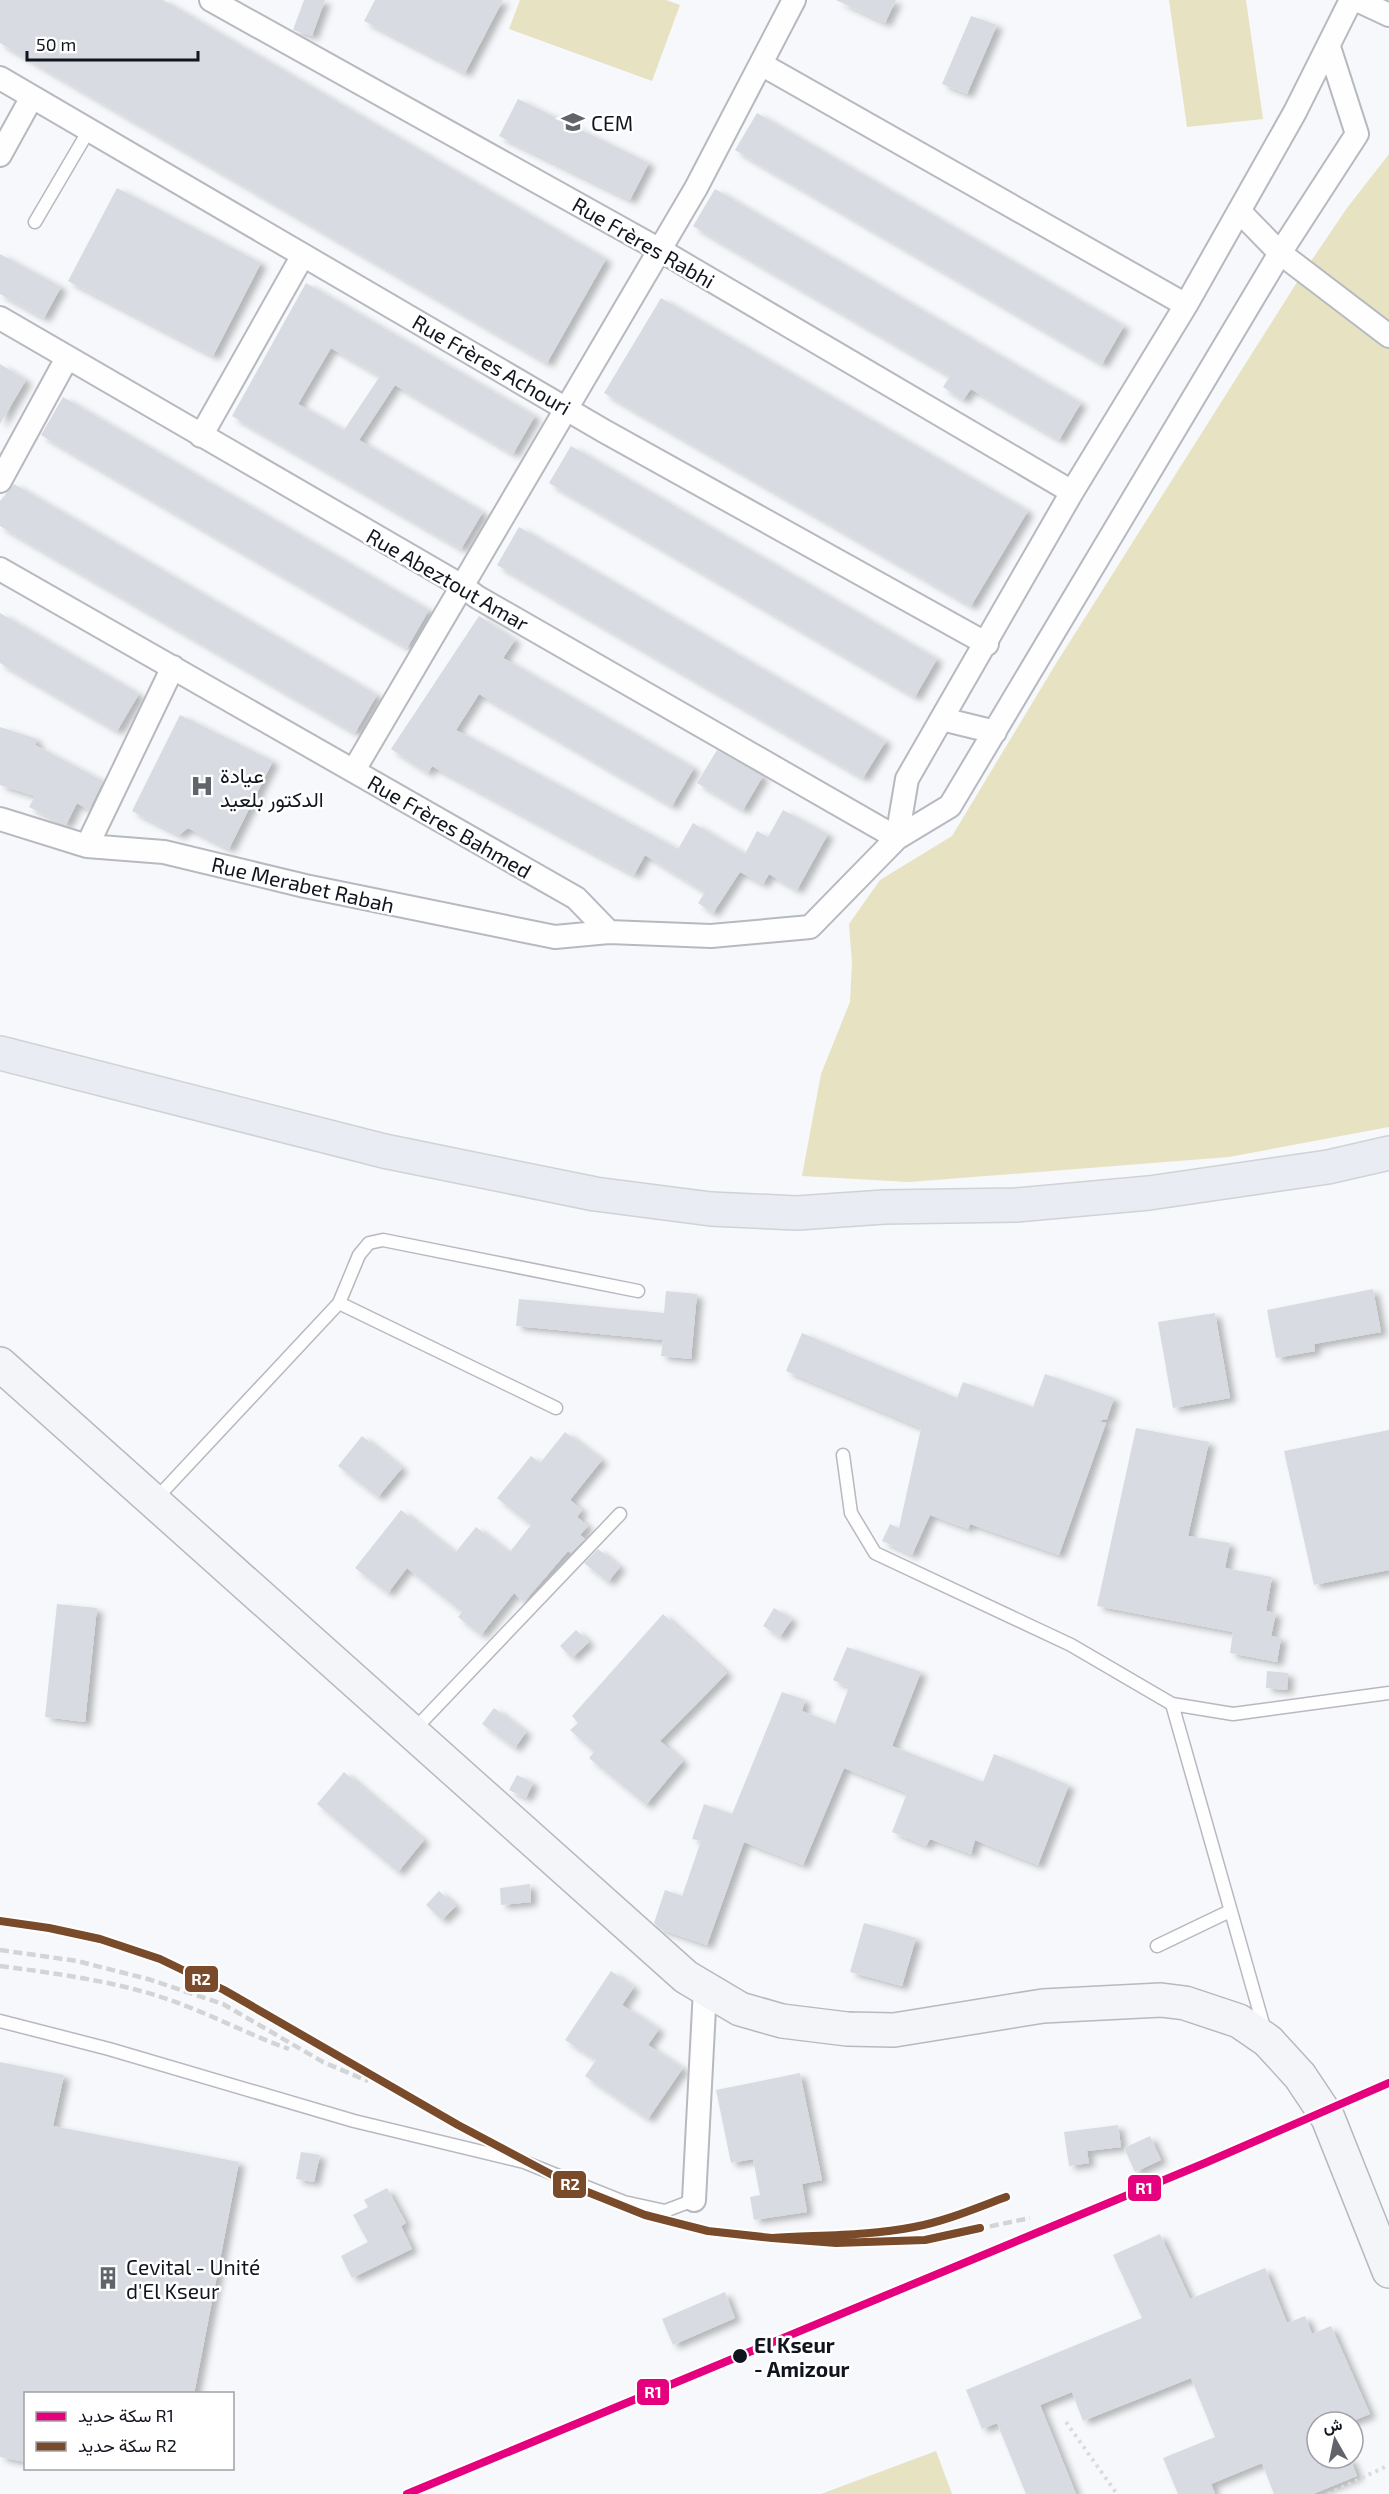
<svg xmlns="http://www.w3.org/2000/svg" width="1389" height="2494" viewBox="0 0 1389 2494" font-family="'Exo 2',Vazirmatn,sans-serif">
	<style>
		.green { fill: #e6e2c2 }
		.building { fill: #d8dbe2; fill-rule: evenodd; filter: url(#shadow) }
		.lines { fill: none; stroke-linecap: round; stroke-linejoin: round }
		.service-casing { stroke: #b7b9c0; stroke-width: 15 }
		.minor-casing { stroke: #b7b9c0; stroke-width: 26 }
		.secondary-casing { stroke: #b7b9c0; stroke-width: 36 }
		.primary-casing { stroke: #d1d2d5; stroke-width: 36 }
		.path { stroke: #dadbdc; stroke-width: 4; stroke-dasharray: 3 4.5; stroke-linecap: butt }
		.service { stroke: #fefefe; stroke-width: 12 }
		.minor { stroke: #fefefe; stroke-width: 22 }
		.secondary { stroke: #f4f5f8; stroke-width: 33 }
		.primary { stroke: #e9ecf2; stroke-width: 33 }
		.rail { stroke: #d3d4d6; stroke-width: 4.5; stroke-dasharray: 9 4.5; stroke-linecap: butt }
		.rail-1-casing { stroke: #fff; stroke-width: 12 }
		.rail-2-casing { stroke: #fff; stroke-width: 12 }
		.rail-1 { stroke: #e5007d; stroke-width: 8 }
		.rail-2 { stroke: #7a4b2a; stroke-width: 8 }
		.stop-dot { fill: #11151e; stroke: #fff; stroke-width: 2 }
		.labels { text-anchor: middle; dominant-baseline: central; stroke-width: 5; stroke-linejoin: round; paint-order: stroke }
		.poi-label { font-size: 21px; fill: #11151e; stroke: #fff; text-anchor: start }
		.street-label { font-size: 21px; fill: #11151e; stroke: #fff }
		.stop-label { font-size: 21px; font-weight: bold; fill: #11151e; stroke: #fff; text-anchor: start }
		.line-badge { stroke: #fff; stroke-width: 2 }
		.badge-label { font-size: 16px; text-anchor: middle; font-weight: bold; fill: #fff }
	</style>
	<defs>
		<filter id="shadow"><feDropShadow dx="6" dy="4" stdDeviation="3" flood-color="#0004"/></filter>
	</defs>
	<rect width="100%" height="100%" fill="#f7f8fb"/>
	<path class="green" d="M520,0H666L680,5L652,81L509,29Z
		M1169,0H1246L1263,119L1187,127Z
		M1389,154V1127L1229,1157L909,1182L802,1176L821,1074L850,1002L852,963L849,924L880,880L952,836L1057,662L1299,279L1347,208Z
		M936,2451L952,2494H821Z"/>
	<path class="building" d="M0,0H163L606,259L547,363L0,43Z
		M304,0H325L312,36L293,30Z
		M375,0H503L465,73L364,21Z
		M836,0H896L885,23Z
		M971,16L997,25L967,94L942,84Z
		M518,99L649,163L630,200L499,136Z
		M757,113L1124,326L1102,364L735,150Z
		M117,188L261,263L213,356L68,281Z
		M715,189L1081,403L1059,440L971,389L963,400L943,387L950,376L693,226Z
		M0,254L61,287L44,318L0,294Z
		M306,283L535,416L513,454L395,385L359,440L483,512L461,549L232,416ZM331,348L380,376L344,430L298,404Z
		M661,298L1028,511L971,606L604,393Z
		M0,364L26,380L0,424Z
		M63,397L429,610L407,648L41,435Z
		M571,446L937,659L915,697L549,483Z
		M14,484L377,695L355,733L0,526V501Z
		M519,527L886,741L863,778L497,565Z
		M0,613L139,694L117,731L0,663Z
		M479,616L515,640L503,658L694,768L672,806L479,694L456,730L678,849L693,823L745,854L757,831L768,837L783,810L828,834L797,890L769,874L763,884L740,872L713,913L698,903L705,892L645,855L634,875L432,766L428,773L391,749Z
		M180,715L273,761L229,849L188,828L179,835L132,811Z
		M0,727L37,739L35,745L103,781L89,810L77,803L66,825L29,807L35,796L0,785Z
		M717,750L763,776L743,810L697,783Z
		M1373,1289L1381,1332L1314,1344L1315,1351L1276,1358L1267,1310Z
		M666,1291L697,1294L691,1359L661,1356L663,1340L516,1326L519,1299L664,1313Z
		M1215,1313L1230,1398L1173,1408L1158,1322Z
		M802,1333L957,1398L963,1382L1033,1407L1045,1374L1114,1398L1107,1419L1098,1421L1106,1423L1059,1555L970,1524L968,1529L930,1515L912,1555L882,1541L890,1524L899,1528L921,1428L786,1371Z
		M1136,1428L1209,1442L1188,1536L1230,1543L1225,1568L1272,1577L1266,1611L1276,1613L1271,1636L1281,1638L1277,1662L1230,1653L1233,1632L1097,1606Z
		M1389,1430V1570L1314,1585L1284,1451Z
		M565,1432L602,1460L570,1500L582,1510L577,1517L588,1526L580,1535L585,1539L571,1553L568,1551L524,1602L514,1593L481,1635L458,1617L462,1612L407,1568L388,1593L355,1568L401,1510L455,1553L476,1527L509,1553L531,1525L497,1498L531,1456L540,1463Z
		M362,1436L402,1468L378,1497L338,1466Z
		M598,1549L620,1567L608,1582L584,1563Z
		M57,1604L97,1608L85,1722L45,1717Z
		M774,1608L792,1619L780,1637L763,1626Z
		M663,1614L727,1673L660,1741L683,1761L646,1805L589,1758L594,1752L570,1730L578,1723L572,1716Z
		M576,1630L589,1642L572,1658L560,1646Z
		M847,1647L921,1672L892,1746L983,1782L994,1754L1069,1785L1038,1865L975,1840L971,1854L930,1839L926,1846L892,1832L907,1793L844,1768L803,1865L744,1842L707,1945L660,1929L654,1923L665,1890L682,1896L701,1841L692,1839L704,1804L732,1814L782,1692L805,1700L802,1711L835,1724L849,1687L833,1680Z
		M1267,1671L1288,1673L1287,1690L1266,1688Z
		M494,1708L526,1732L515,1748L482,1724Z
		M344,1772L424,1840L398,1872L317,1804Z
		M517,1775L533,1783L526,1798L509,1790Z
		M530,1884L531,1902L501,1905L500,1888Z
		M439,1891L456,1906L442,1920L426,1905Z
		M864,1923L916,1938L902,1986L850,1972Z
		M611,1971L634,1987L622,2005L659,2029L648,2045L683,2068L648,2119L585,2076L596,2060L565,2040Z
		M0,2062L64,2075L53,2126L239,2162L194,2394H26V2462L0,2457Z
		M800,2073L822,2180L802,2184L807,2212L754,2220L750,2197L760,2195L753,2159L731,2163L716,2090Z
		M1118,2125L1121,2147L1087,2151L1089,2163L1069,2166L1064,2132Z
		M1150,2136L1161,2160L1135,2172L1124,2148Z
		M301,2152L320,2155L314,2182L296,2179Z
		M387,2188L406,2223L401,2226L412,2249L352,2278L341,2256L368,2242L353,2215L368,2207L364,2200Z
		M1160,2234L1190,2299L1265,2268L1287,2323L1305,2316L1312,2334L1331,2326L1370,2414L1350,2422H1317V2458H1350L1357,2476L1313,2494H1274L1262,2463L1211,2484L1215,2494H1178L1163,2458L1215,2437L1191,2378L1083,2421L1072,2392L1040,2405L1076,2494H1026L997,2423L982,2429L966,2390L1142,2318L1113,2255Z
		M725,2292L735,2318L673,2345L662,2319Z"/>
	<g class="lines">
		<g class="service-casing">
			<path id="service" d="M35,222L89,130
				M339,1303L556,1408
				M843,1455L851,1513L875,1553L1071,1645L1172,1704L1265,2031
				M154,1501L339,1303L359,1255L369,1243L383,1240L638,1291
				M1172,1704L1233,1714L1389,1693
				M412,1732L620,1514
				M1157,1946L1230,1911
				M0,2021L109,2049L354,2121L524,2162L624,2202L665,2211L694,2200"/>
		</g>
		<g class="minor-casing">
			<path id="minor" d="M211,0L660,250L1072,492
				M1357,0L1389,15
				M761,64L1186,305
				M0,78L604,431L987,644
				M0,155L32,97
				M1239,211L1280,253L1389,336
				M0,318L462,586L477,597L897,838
				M201,436L303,255
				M0,481L67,358
				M0,569L576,898L609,932L711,936L810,927L897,838L950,806L1280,253L1357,134L1329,47
				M942,719L995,732
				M354,770L696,188L794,0
				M0,819L87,846L164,852L305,886L555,937L609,932
				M897,838L907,779L1072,492L1186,305L1295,112L1351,0
				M87,846L173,667
				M694,2200L705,1989"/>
		</g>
		<g class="secondary-casing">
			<path id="secondary" d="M0,1364L686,1977L740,2009L782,2021L847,2029L894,2030L1043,2006L1161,2000L1185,2003L1239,2021L1268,2041L1300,2076L1328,2118L1389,2271"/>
		</g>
		<g class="primary-casing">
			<path id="primary" d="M0,1053L384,1151L595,1194L711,1209L797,1213L884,1207L1016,1205L1149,1193L1328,1167L1389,1153"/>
		</g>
		<path class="path" d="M1066,2422L1117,2494
			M1328,2494L1389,2465"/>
		<use href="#service" class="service"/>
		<use href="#minor" class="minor"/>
		<use href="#secondary" class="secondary"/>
		<use href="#primary" class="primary"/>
		<path class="rail" d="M0,1921L49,1928L100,1939L160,1959L224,1990L458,2125L575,2187L645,2215L708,2231L772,2238
			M0,1950L77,1961L148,1979L223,2004L323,2062L368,2081
			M0,1966C52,1973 107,1980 158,1996C203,2010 244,2033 289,2049
			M1006,2197C976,2208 946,2221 914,2227C868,2236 819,2235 772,2238L836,2243L925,2240L1030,2218"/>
		<g class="rail-1-casing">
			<path id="rail-1" d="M407,2494L1205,2163L1389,2083"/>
		</g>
		<g class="rail-2-casing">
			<path id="rail-2" d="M0,1921L49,1928L100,1939L160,1959L224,1990L458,2125L575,2187L645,2215L708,2231L772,2238
				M980,2228L925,2240L836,2243L772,2238C819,2235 868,2236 914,2227C946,2221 976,2208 1006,2197"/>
		</g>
		<use href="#rail-1" class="rail-1"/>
		<use href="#rail-2" class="rail-2"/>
	</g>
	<defs>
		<g id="school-bare" transform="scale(1.8)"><path d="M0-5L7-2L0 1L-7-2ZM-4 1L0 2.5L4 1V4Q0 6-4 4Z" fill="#62646b" stroke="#fff" stroke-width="2.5" paint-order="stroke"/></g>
		<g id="hospital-bare" transform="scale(1.8)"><path d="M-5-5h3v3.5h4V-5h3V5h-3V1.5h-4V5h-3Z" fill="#62646b" stroke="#fff" stroke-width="2.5" paint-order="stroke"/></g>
		<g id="building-bare" transform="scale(1.8)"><path d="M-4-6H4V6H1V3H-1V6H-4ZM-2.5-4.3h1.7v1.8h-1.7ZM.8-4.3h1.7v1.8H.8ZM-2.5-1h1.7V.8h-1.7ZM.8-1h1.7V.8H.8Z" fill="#62646b" stroke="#fff" stroke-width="2.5" paint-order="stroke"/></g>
	</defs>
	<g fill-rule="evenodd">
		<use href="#school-bare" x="573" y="122"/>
		<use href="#hospital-bare" x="202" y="786"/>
		<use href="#building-bare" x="108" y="2278"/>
	</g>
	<circle class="stop-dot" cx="740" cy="2356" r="8"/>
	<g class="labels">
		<g class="poi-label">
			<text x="591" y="122">CEM</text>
			<text x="220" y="774">عيادة<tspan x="220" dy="24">الدكتور بلعيد</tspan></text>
			<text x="126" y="2266">Cevital - Unité<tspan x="126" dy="24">d'El Kseur</tspan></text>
		</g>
		<g class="street-label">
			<text transform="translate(644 242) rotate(30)">Rue Frères Rabhi</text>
			<text transform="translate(492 364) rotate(30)">Rue Frères Achouri</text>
			<text transform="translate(448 579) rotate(30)">Rue Abeztout Amar</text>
			<text transform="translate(450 826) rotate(30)">Rue Frères Bahmed</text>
			<text transform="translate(303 884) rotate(13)">Rue Merabet Rabah</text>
		</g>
		<g class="stop-label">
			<text x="754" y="2344">El Kseur<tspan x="754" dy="24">- Amizour</tspan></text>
		</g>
	</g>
	<g class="line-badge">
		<rect x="184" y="1965" width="35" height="28" rx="6" fill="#7a4b2a"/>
		<rect x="552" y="2170" width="35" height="29" rx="6" fill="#7a4b2a"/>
		<rect x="1127" y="2174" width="35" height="28" rx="6" fill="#e5007d"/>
		<rect x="636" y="2378" width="34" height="28" rx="6" fill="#e5007d"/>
	</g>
	<g class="badge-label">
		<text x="201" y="1985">R2</text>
		<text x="570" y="2190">R2</text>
		<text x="1144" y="2194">R1</text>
		<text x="653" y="2398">R1</text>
	</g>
	<rect x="24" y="2392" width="210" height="78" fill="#ffffff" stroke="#a0a1a5" stroke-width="1.5"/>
	<rect x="36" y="2412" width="30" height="9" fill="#e5007d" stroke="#a0a1a5" stroke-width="1.5"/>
	<text x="78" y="2422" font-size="18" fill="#11151e">سكة حديد R1</text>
	<rect x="36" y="2442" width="30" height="9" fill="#7a4b2a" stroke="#a0a1a5" stroke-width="1.5"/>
	<text x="78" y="2452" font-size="18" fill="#11151e">سكة حديد R2</text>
	<g transform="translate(1335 2440) rotate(351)"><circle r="28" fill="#ffffff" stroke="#a0a1a5" stroke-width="1.5"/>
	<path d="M0-4.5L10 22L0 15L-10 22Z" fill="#62646b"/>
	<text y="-9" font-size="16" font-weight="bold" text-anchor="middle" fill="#11151e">ش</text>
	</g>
	<path d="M27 51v9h171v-9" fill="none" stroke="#11151e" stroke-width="3"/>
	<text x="36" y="51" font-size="18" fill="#11151e" stroke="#ffffff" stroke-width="4.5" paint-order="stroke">50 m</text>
</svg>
